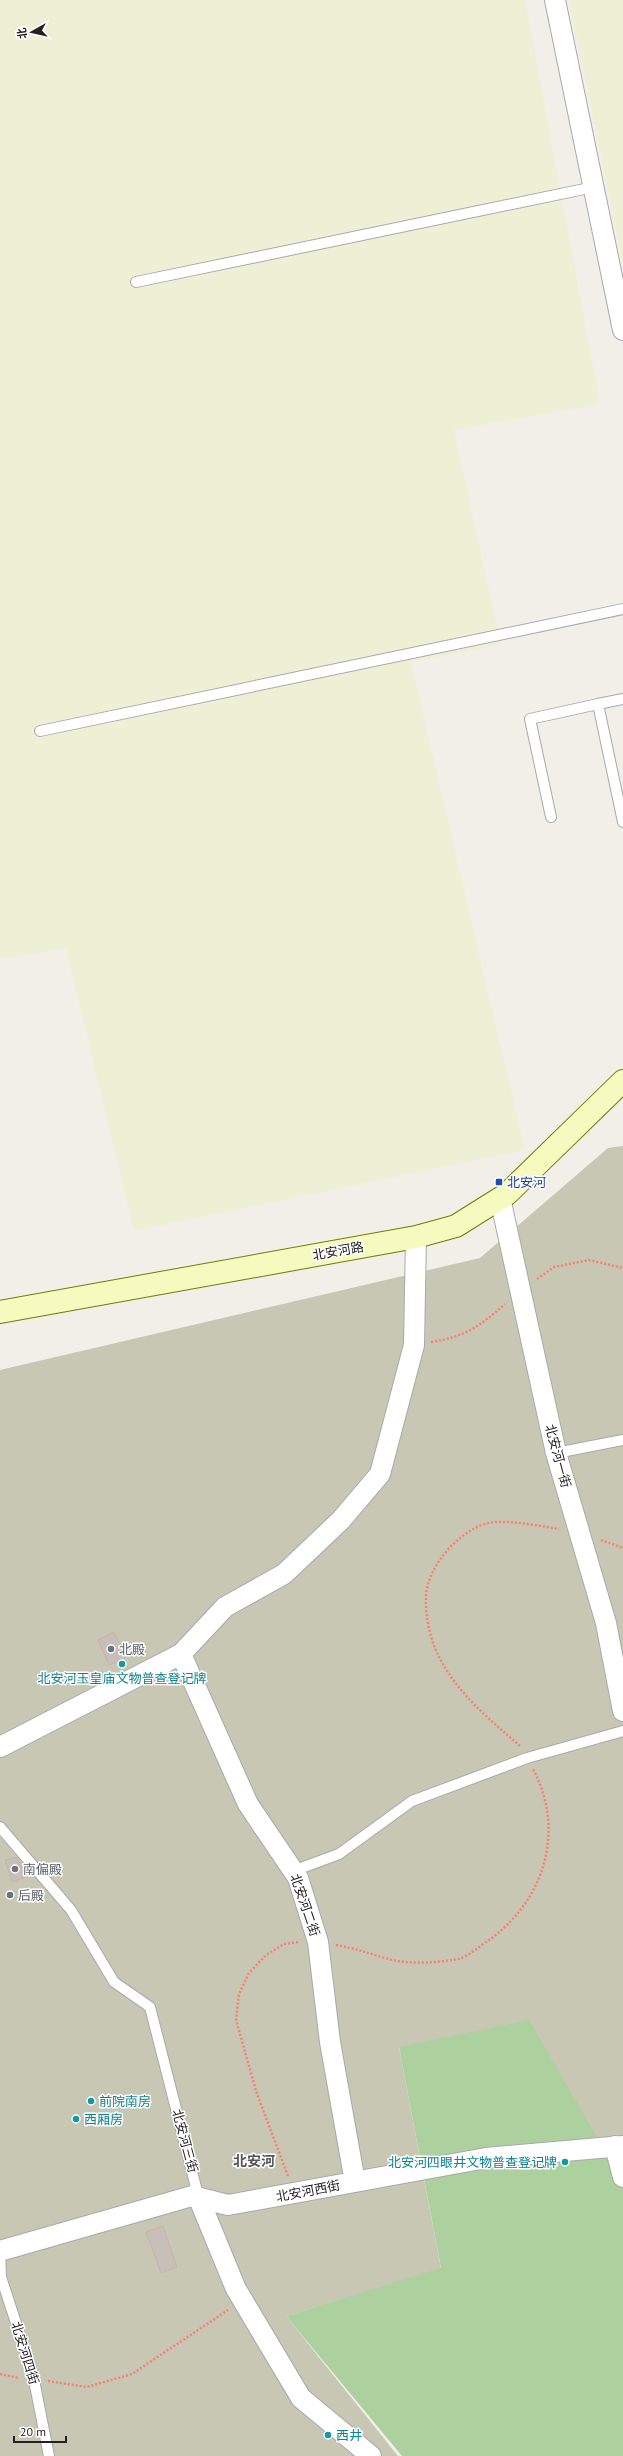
<svg xmlns="http://www.w3.org/2000/svg" width="623" height="2456" viewBox="0 0 623 2456" font-family="'PT Sans','Noto Sans SC',sans-serif">
	<style>
		.construction { fill: #c7c7b4 }
		.farmland { fill: #eef0d5 }
		.forest { fill: #add19e }
		.building { fill: #c7bfb8; stroke: #c4b6ab }
		.lines { fill: none; stroke-linecap: round; stroke-linejoin: round }
		.service-casing { stroke: #a9a9a9; stroke-width: 12 }
		.minor-casing { stroke: #a9a9a9; stroke-width: 22 }
		.secondary-casing { stroke: #707d05; stroke-width: 24 }
		.path { stroke: #fa8072; stroke-width: 2.5; stroke-dasharray: 2 2; stroke-linecap: butt }
		.service { stroke: #fff; stroke-width: 10 }
		.minor { stroke: #fff; stroke-width: 20 }
		.secondary { stroke: #f7fabf; stroke-width: 22 }
		.transit-dot { fill: #1a4fb4; stroke: #fff; stroke-width: 1.5 }
		.worship-dot { fill: #6b7280; stroke: #fff; stroke-width: 1.5 }
		.culture-dot { fill: #0f9aa8; stroke: #fff; stroke-width: 1.5 }
		.labels { text-anchor: middle; dominant-baseline: central; stroke-width: 3; stroke-linejoin: round; paint-order: stroke }
		.transit-label { font-size: 13px; fill: #164399; stroke: #fff; text-anchor: start }
		.street-label { font-size: 13px; fill: #222; stroke: #fff }
		.worship-label { font-size: 13px; fill: #5b616d; stroke: #fff; text-anchor: start }
		.culture-label { font-size: 13px; fill: #0d838f; stroke: #fff; text-anchor: start }
		.neighbourhood-label { font-size: 14px; font-weight: bold; fill: #555; stroke: #fff }
	</style>
	<rect width="100%" height="100%" fill="#f2efe9"/>
	<path class="construction" d="M623,1146V2182L399,2047L441,2269L286,2316L398,2456H0V1370L480,1258L608,1148Z"/>
	<path class="farmland" d="M0,0H525L600,404L454,430L501,645L411,662L525,1150L134,1231L66,949L0,959Z
		M569,0H623V264Z"/>
	<path class="forest" d="M529,2020L623,2182V2456H402L286,2316L441,2268L399,2047Z"/>
	<path class="building" d="M114,1632L125,1658L109,1665L98,1640Z
		M17,1857L25,1877L12,1882L5,1860Z
		M163,2226L177,2267L161,2273L146,2232Z"/>
	<g class="lines">
		<g class="service-casing">
			<path id="service" d="M136,282L594,187
				M598,704L623,699
				M40,731L623,609
				M551,817L530,719L598,704L623,822
				M556,1453L623,1440
				M0,1827L71,1910L114,1982L150,2007L199,2199
				M293,1871L339,1854L412,1801L527,1758L623,1731
				M0,2251L1,2277L33,2375L49,2456"/>
		</g>
		<g class="minor-casing">
			<path id="minor" d="M555,0L623,330
				M500,1198L556,1453L606,1623L623,1711
				M181,1654L248,1804L298,1878L318,1942L330,2042L355,2182
				M0,1747L181,1654L225,1607L284,1574L341,1520L380,1474L414,1345L416,1237
				M615,2146L623,2177
				M199,2199L236,2289L301,2398L371,2456
				M0,2251L192,2196L228,2205L486,2158L623,2146"/>
		</g>
		<g class="secondary-casing">
			<path id="secondary" d="M0,1312L416,1237L456,1226L507,1194L623,1081"/>
		</g>
		<path class="path" d="M537,1279L554,1267L589,1260L623,1268
			M431,1342C465,1337 480,1326 505,1304
			M601,1540L623,1548
			M520,1746C489,1719 458,1694 439,1657C430,1639 425,1616 426,1596C427,1565 465,1523 496,1522C517,1521 539,1526 559,1529
			M336,1945C354,1948 368,1953 385,1958C407,1965 436,1963 458,1959C468,1957 480,1946 489,1940C544,1901 566,1831 533,1769
			M288,2176L257,2094L236,2020L239,1994L249,1973L266,1955L284,1944L299,1942
			M0,2374L19,2378
			M48,2381L87,2387L132,2374L228,2310"/>
		<use href="#service" class="service"/>
		<use href="#minor" class="minor"/>
		<use href="#secondary" class="secondary"/>
	</g>
	<rect class="transit-dot" x="495" y="1178" width="8" height="8" rx="2"/>
	<g class="worship-dot">
		<circle cx="111" cy="1649" r="4"/>
		<circle cx="15" cy="1869" r="4"/>
		<circle cx="10" cy="1895" r="4"/>
	</g>
	<g class="culture-dot">
		<circle cx="122" cy="1664" r="4"/>
		<circle cx="91" cy="2101" r="4"/>
		<circle cx="76" cy="2119" r="4"/>
		<circle cx="565" cy="2162" r="4"/>
		<circle cx="328" cy="2435" r="4"/>
	</g>
	<g class="labels">
		<g class="transit-label">
			<text x="507" y="1182">北安河</text>
		</g>
		<g class="street-label">
			<text transform="translate(338 1251) rotate(-10)">北安河路</text>
			<text transform="translate(558 1456) rotate(75)">北安河一街</text>
			<text transform="translate(305 1905) rotate(71)">北安河二街</text>
			<text transform="translate(185 2141) rotate(75)">北安河三街</text>
			<text transform="translate(308 2191) rotate(-11)">北安河西街</text>
			<text transform="translate(25 2353) rotate(73)">北安河四街</text>
		</g>
		<g class="worship-label">
			<text x="119" y="1649">北殿</text>
			<text x="23" y="1869">南偏殿</text>
			<text x="18" y="1895">后殿</text>
		</g>
		<g class="culture-label">
			<text x="122" y="1678" text-anchor="middle">北安河玉皇庙文物普查登记牌</text>
			<text x="99" y="2101">前院南房</text>
			<text x="84" y="2119">西厢房</text>
			<text x="557" y="2162" text-anchor="end">北安河四眼井文物普查登记牌</text>
			<text x="336" y="2435">西井</text>
		</g>
		<g class="neighbourhood-label">
			<text x="254" y="2161">北安河</text>
		</g>
	</g>
	<g transform="translate(32 32) rotate(262)" stroke="#ffffff" stroke-width="3" paint-order="stroke">
	<path d="M0-3L7 15L0 10L-7 15Z" fill="#222222"/>
	<text y="-6" font-size="11" font-weight="bold" text-anchor="middle" fill="#222222">北</text>
	</g>
	<path d="M14 2436v6h52v-6" fill="none" stroke="#222222" stroke-width="2"/>
	<text x="20" y="2436" font-size="12" fill="#222222" stroke="#ffffff" stroke-width="3" paint-order="stroke">20 m</text>
</svg>
